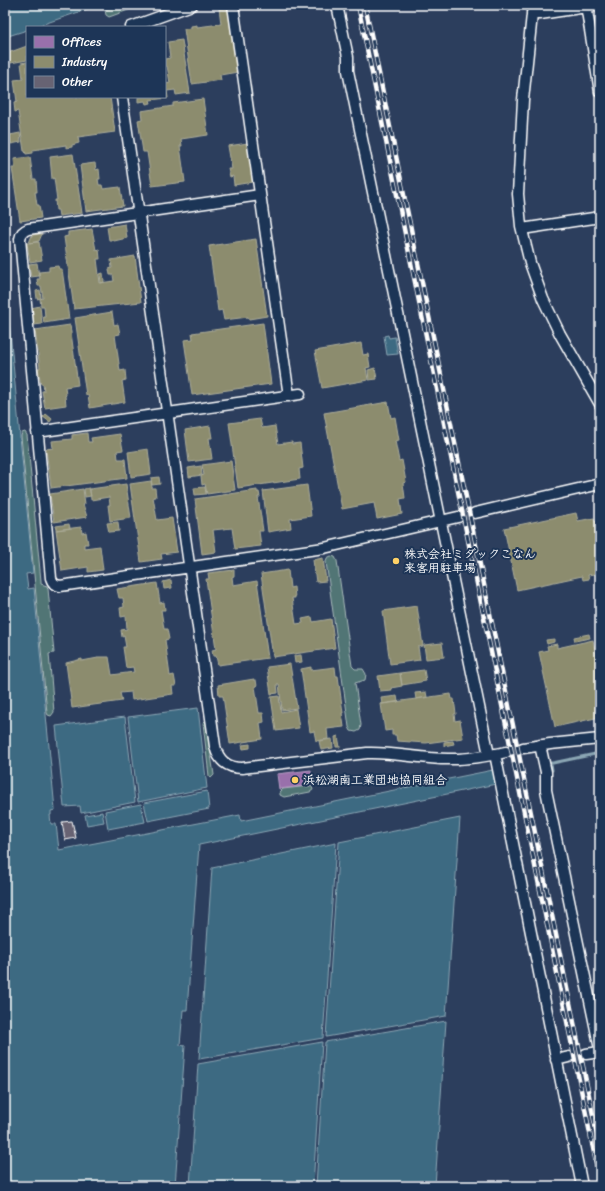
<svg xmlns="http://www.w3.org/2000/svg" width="605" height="1191" viewBox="0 0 605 1191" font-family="Sriracha,'Klee One',sans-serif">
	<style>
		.green { fill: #517474; stroke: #a8baba }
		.water { fill: #3e6a82; stroke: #8ba6b4 }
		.offices { fill: #9970ab; stroke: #b89bc4 }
		.industry { fill: #8c8c6e; stroke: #aeae9a }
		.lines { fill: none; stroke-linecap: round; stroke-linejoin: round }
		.stream { stroke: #8ba6b4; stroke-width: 3 }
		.building { fill: #676373; stroke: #fff }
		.minor-tunnel { stroke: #4c5b75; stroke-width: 10; stroke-dasharray: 10 5; stroke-linecap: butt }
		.minor-casing { stroke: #fff; stroke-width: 13 }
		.minor { stroke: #1d3557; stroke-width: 10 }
		.rail-casing { stroke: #fff; stroke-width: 4.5 }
		.rail { stroke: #1d3557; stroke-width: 3; stroke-dasharray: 9; stroke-linecap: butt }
		.poi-dot { fill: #ffd166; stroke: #1d3557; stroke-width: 1.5 }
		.labels { text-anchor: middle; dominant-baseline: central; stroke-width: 4; stroke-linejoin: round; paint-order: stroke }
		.poi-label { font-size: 12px; font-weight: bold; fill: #fff; stroke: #1d3557; text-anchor: start }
	</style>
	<rect width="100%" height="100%" fill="#2c3e5d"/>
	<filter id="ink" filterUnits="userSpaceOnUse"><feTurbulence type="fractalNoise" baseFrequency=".025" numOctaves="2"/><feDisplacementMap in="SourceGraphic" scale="8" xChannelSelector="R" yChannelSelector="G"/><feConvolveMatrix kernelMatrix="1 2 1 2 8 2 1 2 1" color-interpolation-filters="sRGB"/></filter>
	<g filter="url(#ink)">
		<path class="green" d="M117,5H142L109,17L106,15L105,10Z
			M25,432L27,435L41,581V584L47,586L48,589L54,653L49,654L54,712L51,716L48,715L47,713L21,436L22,433Z
			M331,556L335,557L337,561L352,666L355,669H363L366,674L365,680L355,683L361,725L360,730L356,732L351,731L349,727L326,562L327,558Z
			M204,721L206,723L214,775L211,778L209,776L203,723Z
			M309,786L312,787L313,790L310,792L284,797L280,795V792L283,789Z"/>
		<path class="water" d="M5,5H99L35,27H27V30L5,37Z
			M5,279L33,573L26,574L28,589L34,588L55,810L51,811V815H50L51,824H56L59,850L240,815L241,821L493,770L496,784L199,845L187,1010H183L180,1045L185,1046L175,1186H5Z
			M388,335L389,338L395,337L398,354L387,355L384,336Z
			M198,708L207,788L138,802L128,717Z
			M125,717L135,802L81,813L80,806L64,807L56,726Z
			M207,791L209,809L148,821L144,803Z
			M141,804L145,822L108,829L105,811Z
			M102,812L104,822L87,825L85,815Z
			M460,818L446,1016L326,1037L339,842Z
			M336,843L323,1038L199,1059L212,868Z
			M446,1021L435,1186H316L325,1042Z
			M322,1042L313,1186H190L198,1064Z"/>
		<path class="offices" d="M311,770L312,785L279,789L277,774Z"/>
		<path class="industry" d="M228,7L238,72L220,75L221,80L192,84L184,29L191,28V26L197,25V27L221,24L219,8Z
			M182,40L190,93L176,95L175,90L167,91L168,98L150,100L151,103L146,104L145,101L138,102V97H165V84L170,83L167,66H165V59L170,58L168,42Z
			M27,46V60L5,64V54Z
			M27,62V97H110L115,132L78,137L79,143L72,145V147L66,148V145L33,150V153L26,154L25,151H24L18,111L15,112L14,103L17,102L14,80L23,79L21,63Z
			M5,78L7,103H5Z
			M203,99L208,135L181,139L182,146H180L185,182L152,186L147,152H143L138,120L142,119L141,111L173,106V103Z
			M20,133L21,142L11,144L10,135Z
			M248,143L253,182L234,185L233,176L230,177L228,169H232L228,146Z
			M73,154L82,213L59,216L58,210H56L55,200H57L54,178L52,179L50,157Z
			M30,157L33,179H36L37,192H35L37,205H39L41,218L20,221L12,168H15L14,159Z
			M95,163L96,170L99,169L100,179H98L99,185H102L103,189L120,187L123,206L86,211L80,165Z
			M125,224L127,238L114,241L113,240H109L107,227Z
			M92,229L96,250L99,249L100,259H97L100,283L114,281L113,275H110L109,269L112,268L111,260L135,256L141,302L74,309L64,237L68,236V232Z
			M42,234L39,241L29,243L32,235Z
			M256,239L267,316L249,319L248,317L224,320L222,310L218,311L209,246Z
			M39,242L42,260L30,262L27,243Z
			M37,263L39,276L31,277L29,264Z
			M58,266L59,269H62L69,319L44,323L43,317H45L44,306H41L40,299L43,298L41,286H38L37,279H40L39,272L49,271V267Z
			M103,273L104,282L101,283L100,274Z
			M40,290L41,298L37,299L36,291Z
			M40,306L42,324L34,325L31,308Z
			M112,312L114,325L118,324L120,334L115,335L120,371L125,370L126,380L122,381L125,402L90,408L88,395H86L75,318Z
			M263,323L271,384L192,395L184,340L193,339L192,333Z
			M70,325L78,385L65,387L66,395L65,396L66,405L45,408L42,391H44L43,384H41L38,368H40L35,330Z
			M361,343L363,355L368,354L370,367L366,368L368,380L322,388L315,351Z
			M375,368L377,379L369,380L368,370Z
			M388,402L391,418L395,417L399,440L395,441L399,461L402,460L406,482L403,483L405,498L400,499L402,514L377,519L374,503L342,509L324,413Z
			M46,414L52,419L50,422L43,417Z
			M260,419L262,428L275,426L278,444L292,442V444L300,443L303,468L299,469L300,479L238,488L229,423Z
			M210,426L212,438H209L212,459L189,462L185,430Z
			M87,433L88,442H92L91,438L120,434L123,450L117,451L118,459H125L127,478L51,488L46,449L53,448L52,441L72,439V435Z
			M148,449L151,474L131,477L128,452Z
			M231,461L235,490L207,494L205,484L202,485L201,476L204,475L202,465Z
			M201,466L202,475L189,477L188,468Z
			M159,477L160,484L152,485L151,478Z
			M151,481L152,488H155L156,497H153L157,520L172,518L177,552L161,554L162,559L141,562L130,484Z
			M126,484L131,518L110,521L108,505H110L109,497L91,500L90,489Z
			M307,485L311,516L290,519L291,528L268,532L263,491Z
			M205,487L206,494L195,495L194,488Z
			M89,488L91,496L85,497L84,489Z
			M83,489L85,504H83L87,517L54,522L50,494Z
			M257,490V492H259L260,497H258L263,531H259L261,546L235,549L232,528L213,530L216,552L202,554L195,499Z
			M576,513L578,521L594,518L595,522L598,521L599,527L596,528L600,547V573L588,575L589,579L583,580L582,576L517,590L504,528Z
			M118,522L119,531L109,532L107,523Z
			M69,524L70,528L56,530V526Z
			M81,527L82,533L86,532L88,544H84V548L100,546L103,570L88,572V567L62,571L56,530Z
			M323,558L326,581L316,582L313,560Z
			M234,570V576L232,577L233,585L257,581L268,658L218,665L216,656H213L212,650L216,649L206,579H209L208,573Z
			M288,570L290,588L294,587L295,598H292L296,624L303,623L302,619L312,617L313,622L331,619L335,648L273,657L261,574Z
			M171,580L172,588L164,589L163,582Z
			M157,583L160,603L164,602L165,610H161L164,629H167L169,639L165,640L170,676L174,675L176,686H172L173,694L132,700L131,692L120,693L122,701L72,708L66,663L82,659V661L98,658L97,657H109L112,675L134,672L133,667L126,668L123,647H126L124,636L122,637L121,630L127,629L126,616L121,617L120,608L124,607L123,598H119L117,589Z
			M417,606L423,646L418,647L420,660L390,664L383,611Z
			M589,634L590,638L575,641L574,637Z
			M554,639V642L547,644L546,640Z
			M593,640L596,655L600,654V717L555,727L539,652L548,650L547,646L557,644V648Z
			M442,643L444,657L426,659L424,645Z
			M301,655L302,662L295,663L294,656Z
			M290,664L297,708L282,710L279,684H277L278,693L271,694L267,667Z
			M311,667V670L335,667L336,676H338L343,713H342L344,727L327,729L328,739L316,741L314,731L310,732L301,669Z
			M424,670L426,681L402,685L400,673Z
			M400,673L402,686L391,688L392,690L380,691L378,676Z
			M254,679V681L256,680L257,686H255L259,713H263L264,722L260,723L262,739L230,744L223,696H219L218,685Z
			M426,692L427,697L416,699L415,693Z
			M451,694L452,699H454L456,714H454L455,721L460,720L463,738L426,743L397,741L396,735H392V730L385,731L381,704Z
			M279,696L281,712L296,709L299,728L276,731L271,697Z
			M397,696L398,702L382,704L381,698Z
			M338,736L340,747H336L335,737Z
			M332,739L333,748L321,750L319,741Z
			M453,741L454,744L444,746V742Z
			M250,744V748L243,749L242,745Z"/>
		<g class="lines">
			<path class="stream" d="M592,10L600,59
				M551,763L552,770
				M548,764L600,753"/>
		</g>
		<path class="building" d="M72,821L76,838L65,840L62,822Z"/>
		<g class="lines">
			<path class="minor-tunnel" d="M458,517L475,513
				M506,752L523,748
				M569,1057L586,1054"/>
			<g class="minor-casing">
				<path id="minor" d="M233,5L289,396
					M337,5L348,57V71L489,755
					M533,5L523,100L518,194L521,226L530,263L543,299L560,334L600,404
					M586,5L600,92
					M532,13L540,14L600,5
					M131,27L192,5
					M122,97L215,746C218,760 227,768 242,768L367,753C394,752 421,759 448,759C467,760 487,756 506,752
					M260,195L28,229C23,231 21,233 20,239L51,578C53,584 55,585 60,586L324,548L458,517
					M522,229L600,217
					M37,432L300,394
					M475,513L600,484
					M540,745L546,772V790L600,1049
					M523,748L550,744L600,739
					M495,754L582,1186
					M586,1054L600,1052
					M556,1060L569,1057"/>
			</g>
			<use href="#minor" class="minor"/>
			<g class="rail-casing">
				<path id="rail" d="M358,5L600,1182
					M365,5L600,1149"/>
			</g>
			<use href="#rail" class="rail"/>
		</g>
	</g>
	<g class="poi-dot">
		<circle cx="396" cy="561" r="4"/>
		<circle cx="295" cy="780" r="4"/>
	</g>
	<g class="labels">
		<g class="poi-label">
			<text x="404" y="554">株式会社ミダックこなん<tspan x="404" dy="14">来客用駐車場</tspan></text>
			<text x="303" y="780">浜松湖南工業団地協同組合</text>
		</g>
	</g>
	<rect width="605" height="1191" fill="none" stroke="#1d3557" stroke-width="20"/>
	<rect x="10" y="10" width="585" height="1171" fill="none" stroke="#fff" stroke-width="1.5" filter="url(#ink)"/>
	<rect x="26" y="26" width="140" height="72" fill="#1d3557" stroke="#77869a"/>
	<rect x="34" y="36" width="20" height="12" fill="#9970ab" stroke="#77869a"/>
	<text x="62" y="46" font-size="12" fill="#ffffff">Offices</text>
	<rect x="34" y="56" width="20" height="12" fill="#8c8c6e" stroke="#77869a"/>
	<text x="62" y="66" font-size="12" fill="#ffffff">Industry</text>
	<rect x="34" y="76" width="20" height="12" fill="#676373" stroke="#77869a"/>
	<text x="62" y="86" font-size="12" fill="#ffffff">Other</text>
</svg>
